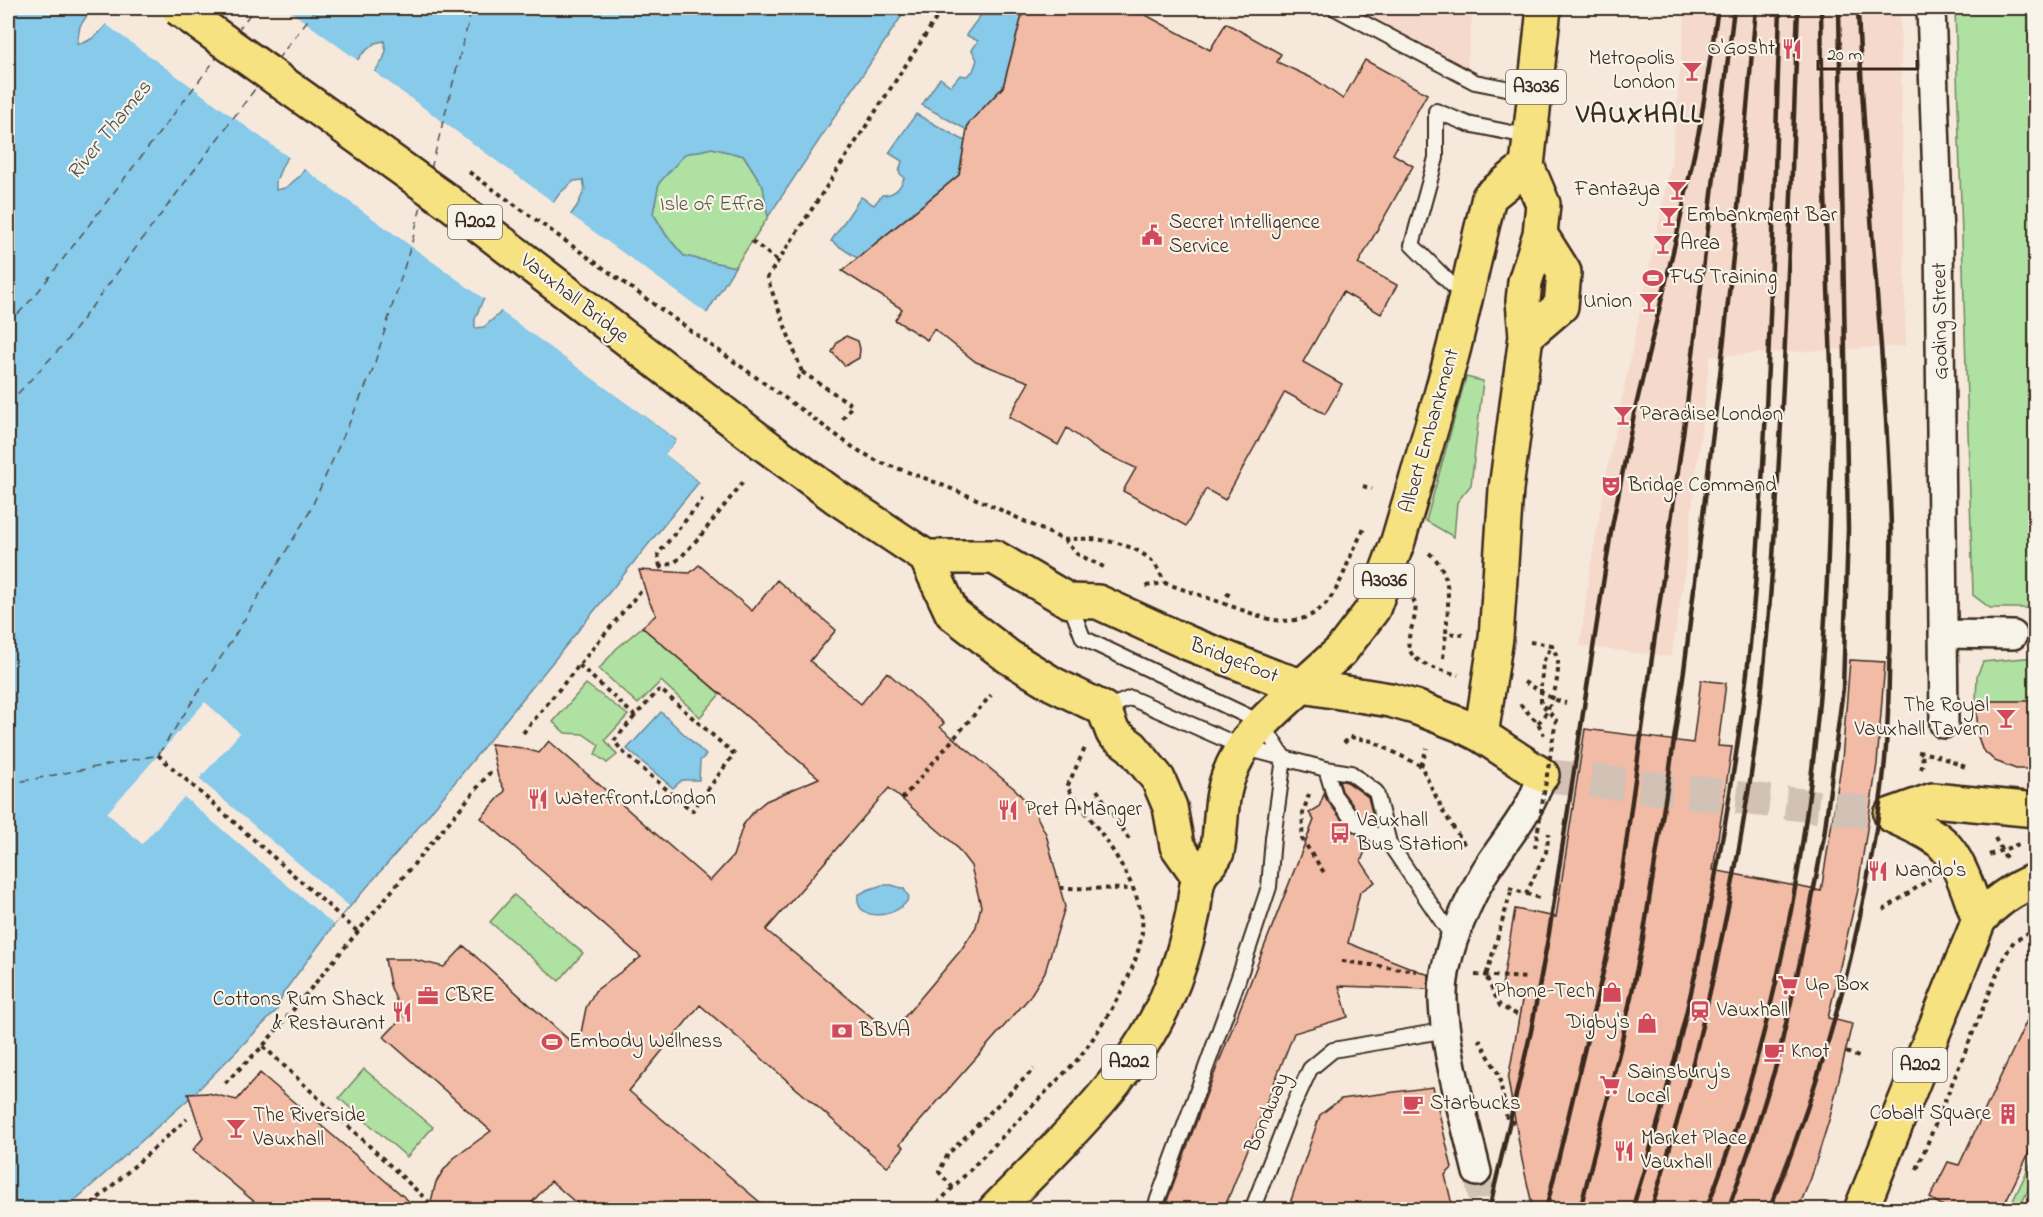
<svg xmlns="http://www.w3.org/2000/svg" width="2043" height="1217" viewBox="0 0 2043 1217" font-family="'Indie Flower',sans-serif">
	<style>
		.built { fill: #f5dacb }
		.green { fill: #aee1a2; stroke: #748660; stroke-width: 1.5 }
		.water { fill: #88cae9; stroke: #698a98; stroke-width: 1.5; fill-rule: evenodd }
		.pier { fill: #f6e8db }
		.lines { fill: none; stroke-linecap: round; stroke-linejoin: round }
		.ferry { stroke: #4e5251; stroke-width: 1.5; stroke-dasharray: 8 6; stroke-linecap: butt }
		.building { fill: #f2bba6; stroke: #3b2a1e; stroke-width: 1.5; fill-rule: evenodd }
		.minor-tunnel { stroke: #d1c2b5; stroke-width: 27; stroke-dasharray: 27 14; stroke-linecap: butt }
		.trunk-tunnel { stroke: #d1c2b5; stroke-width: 33; stroke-dasharray: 33 16; stroke-linecap: butt }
		.service-casing { stroke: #3b2a1e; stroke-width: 18 }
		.minor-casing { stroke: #3b2a1e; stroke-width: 32 }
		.primary-casing { stroke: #3b2a1e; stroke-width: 38 }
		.trunk-casing { stroke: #3b2a1e; stroke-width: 38 }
		.path { stroke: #3b2a1e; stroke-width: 4; stroke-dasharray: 4.5 4.5; stroke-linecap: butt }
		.service { stroke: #f7f3e8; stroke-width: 14 }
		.minor { stroke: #f7f3e8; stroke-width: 27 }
		.primary { stroke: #f7e281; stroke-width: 33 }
		.trunk { stroke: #f7e281; stroke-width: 33 }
		.rail { stroke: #3b2a1e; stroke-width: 4.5 }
		.trunk-bridge-casing { stroke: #3b2a1e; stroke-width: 38; stroke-linecap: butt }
		.path-bridge { stroke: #3b2a1e; stroke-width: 4; stroke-dasharray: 4.5 4.5; stroke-linecap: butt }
		.trunk-bridge { stroke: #f7e281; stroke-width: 33 }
		.labels { text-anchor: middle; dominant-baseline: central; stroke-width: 4.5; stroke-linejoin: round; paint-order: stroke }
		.shield { fill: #f7f3e8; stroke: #73665b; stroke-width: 1.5 }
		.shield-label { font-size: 20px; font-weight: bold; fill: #3b2a1e }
		.poi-label { font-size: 21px; fill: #3b2a1e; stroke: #f7f3e8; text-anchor: start }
		.park-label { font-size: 21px; fill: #58583f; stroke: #f7f3e8 }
		.street-label { font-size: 21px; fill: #3b2a1e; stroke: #f7f3e8 }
		.water-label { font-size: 22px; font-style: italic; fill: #4e5251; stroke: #f7f3e8 }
		.district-label { font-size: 27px; font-weight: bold; letter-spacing: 1.5px; fill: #3b2a1e; stroke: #f7f3e8 }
	</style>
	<rect width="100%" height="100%" fill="#f6e8db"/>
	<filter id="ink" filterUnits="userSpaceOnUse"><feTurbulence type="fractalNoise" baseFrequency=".0167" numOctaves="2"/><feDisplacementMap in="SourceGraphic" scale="12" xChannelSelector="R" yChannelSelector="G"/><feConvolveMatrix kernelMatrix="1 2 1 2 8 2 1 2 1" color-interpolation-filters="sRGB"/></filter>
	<g filter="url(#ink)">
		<path class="built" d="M1353,8H1473L1467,69L1435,52Z
			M1686,8H1900L1906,346L1710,356L1683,586L1671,657L1580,646L1589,575L1609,460L1671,164Z"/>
		<path class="green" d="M1955,8H2035V701H1976L1977,676L1983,662L2035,657L2030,608H1990L1973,595Z
			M712,148L744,156L763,186L768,217L735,267L684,256L666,235L653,213L659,183L685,154Z
			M1466,377L1483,381L1471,485L1457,502L1454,537L1426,521Z
			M642,627L720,694L700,717L661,681L638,704L599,669L616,649Z
			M586,684L628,715L605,740L617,755L607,763L595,754L599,745L583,734L565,733L553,722Z
			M514,895L583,953L559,981L490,922Z
			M364,1069L433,1127L407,1157L339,1098Z
			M2031,1163L2035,1166V1175L2019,1209H2009Z"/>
		<path class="water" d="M8,8H92L80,26L77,44C97,42 107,23 119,8H907L768,217L763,186L744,156L712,148L685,154L659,183L653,213L666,235L684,256L735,267L708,311L637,410L677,440L666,454L699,482L412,835L334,925L283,993L277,1010L192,1096L64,1210L8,1209ZM384,41L386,51L383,60L300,176L285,188L276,190V181L283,164L361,55L375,43ZM583,180L585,189L577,206L499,314L484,327L475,328V319L482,302L560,193L574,181Z
			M986,8H1024L1003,87L968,124L967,130L922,105L940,78L951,86L960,75L967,76L973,71L977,60L972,50L978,41L966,35Z
			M916,114L965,141L959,175L857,258L831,241L861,197L874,205L882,195C894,195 900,189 904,178L899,172L902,161L889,153Z
			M661,712L706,755L700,761L699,780H682L673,788L627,749Z
			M882,885H892L904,889L909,897C902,917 854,925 858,895L867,890Z"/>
		<path class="pier" d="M115,8H286L360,62L291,159L104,23Z
			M373,71L556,204L487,301L303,168Z
			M568,213L709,315L641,409L680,438V442L670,454L702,480V484L665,454L677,440L499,310Z
			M205,702L240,733L199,779L349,906L334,925L184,797L142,844L107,813Z"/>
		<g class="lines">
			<path class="ferry" d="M237,31L255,8
				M277,60L317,8
				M431,169L472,8
				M8,324L34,297L218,56
				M8,404L63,345L258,85
				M8,784L158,755L232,640L309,513L372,372L412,242L422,202"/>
		</g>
		<path class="building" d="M1024,8H1133L1210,50L1226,23L1281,54L1277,62L1314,79L1343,99L1365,60L1427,94L1393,154L1413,166L1358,264L1397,285L1381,314L1343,292L1303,362L1342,384L1325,414L1285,392L1225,500L1206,489L1186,526L1123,491L1136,468L1097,450L1067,428L1058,445L1009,417L1029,382L976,362L934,329L927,340L895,320L902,309L842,271L959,175L968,124L1003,87Z
			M846,336L858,341L860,349L859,358L845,366L832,352L838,341Z
			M699,565L752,611L777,580L836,630L810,661L861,704L887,672L944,723L940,727L1016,790L1034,811L1046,834L1065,907L1045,972L1029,998L900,1144L904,1147L887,1167L700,1005L629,1091L768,1209H583L551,1181L526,1209H429L436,1182L443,1171L454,1158L491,1131L384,1037L403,1017L390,985L385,959H411L444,967L464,946L578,1048L586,1008L595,991L641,957L481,818L505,791L498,777L491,744L522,748L539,753L549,741L710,881L733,856L743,825L755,810L766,801L819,778L642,627L656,615L648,599L639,570L690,573ZM889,788L954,844L971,866L981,906L976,927L961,950L891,1033L766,930Z
			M1850,660L1885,662L1877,764L1857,894L1828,1018L1852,1024L1830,1117L1811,1178L1798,1209H1533L1522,1160L1508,1080L1523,995L1501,992L1515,909L1556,917L1585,729L1693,743L1701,680L1726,683L1718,746L1732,747L1713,870L1821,891L1842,760Z
			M1976,701H2036V769H2016L1995,761L1982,749L1978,736Z
			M1339,780L1347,782L1368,797L1375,824L1361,816L1342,791Z
			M1324,794L1327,800L1348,828L1369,842L1361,861L1375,882L1360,892L1348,943L1429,975L1428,989L1339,986L1348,1017L1294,1033L1224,1209H1164L1208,1090L1314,820L1309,813L1319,807Z
			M2036,1001V1138L2002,1209H1948L1930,1198L1948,1162L1959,1165Z
			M260,1073L331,1134L418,1209H263L193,1150L203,1138L188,1094L208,1093L237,1100Z
			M1433,1087L1452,1168L1445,1175L1453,1209H1288L1320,1115L1341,1099Z"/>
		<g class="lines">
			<path class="minor-tunnel" d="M1477,1172L1484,1210"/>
			<path class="trunk-tunnel" d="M1542,775L1891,815"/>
			<g class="service-casing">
				<path id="service" d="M1335,8L1475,82L1536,94
					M1464,297L1412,245L1436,158V111L1468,124L1531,137
					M1069,601L1083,638L1262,723L1284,758L1273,838L1269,887L1238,980L1154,1210
					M1104,709L1131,698L1242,747L1326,769L1351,773L1376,792L1389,843L1454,939
					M1326,769L1334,795L1355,823L1389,843
					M1252,1210L1288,1117L1310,1069L1333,1050L1447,1030"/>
			</g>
			<g class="minor-casing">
				<path id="minor" d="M1931,8L1939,237L1944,724
					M1943,634L2013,635
					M1477,1172C1464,1118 1446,1056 1443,1002C1441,959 1464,909 1484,873C1499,848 1519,826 1532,800C1536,792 1539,783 1542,775"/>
			</g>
			<g class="primary-casing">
				<path id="primary" d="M1526,336L1561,306L1564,272L1540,234
					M1302,686L1341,651L1373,609L1398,541L1441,395L1454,347L1489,197L1527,166
					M1481,735L1496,638L1506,489L1526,336L1523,301L1525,282L1540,234L1543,204L1527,166L1544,8"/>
			</g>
			<g class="trunk-casing">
				<path id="trunk" d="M765,445L836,497L926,557L952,613L1009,657L1053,684L1104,709L1113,733L1132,747L1158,779L1170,807L1177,846L1199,877
					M926,557H994L1069,601L1098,602L1188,643L1274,677L1302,686L1390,700L1415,707L1461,725L1481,735L1542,775
					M1891,815L1933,800L2036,810
					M1891,815C1907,823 1929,831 1942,843C1962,863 1969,895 1979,920
					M995,1210C1056,1147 1130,1081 1166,1000C1178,973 1187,943 1193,913C1195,902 1195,888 1199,878C1203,868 1214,861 1217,852C1221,835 1220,812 1224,793C1233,746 1268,716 1302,686
					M1861,1210L1979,920C1995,901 2013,889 2036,880"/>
			</g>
			<path class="path" d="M752,241L778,261
				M802,372L852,405L842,420
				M797,379L802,372L767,278L943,8
				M799,408L854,448L879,462L922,477L984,502L1064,540L1077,554L1106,568
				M1363,486L1372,489
				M1064,540C1092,536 1137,541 1156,566C1159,571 1162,577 1165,583
				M1429,553C1454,573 1448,605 1446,633L1463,635
				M660,567L658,554L703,499
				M659,568L675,562L682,556L702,534L743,482
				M1146,586L1165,583L1265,618C1314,630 1334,602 1349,560C1354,548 1360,537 1365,526
				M1227,596L1231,588
				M1413,599C1424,619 1394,643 1418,660C1429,668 1445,671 1458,675
				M1530,642L1552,645L1543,662L1541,686
				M1443,658L1446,633
				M579,665L635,716L660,689L734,754L692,811L624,753L614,741L635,716
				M1524,682L1553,699L1566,703
				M1520,704L1538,723L1544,735
				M1538,723C1551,711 1559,681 1558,663C1558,658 1554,650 1552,645
				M523,733L642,589
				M1344,743L1350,737L1372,741L1421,766L1444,813L1466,847
				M1918,752L1935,755L1968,768
				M158,755L357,931
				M1421,766L1427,748
				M1921,769L1923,764L1922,753
				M1097,790L1130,841
				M1309,794L1303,813L1302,839L1325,874
				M902,799L991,695
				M1995,838L2006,858
				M1989,855L2019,844
				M1060,888L1133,889
				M1509,888L1539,898
				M1511,892L1486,976L1500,1006L1520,1016
				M1526,894L1546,852L1549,833
				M1883,910L1930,879
				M1342,961L1416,971
				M1475,975L1528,978
				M1479,1039L1499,1075L1507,1119L1515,1123
				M263,1046L431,1204
				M1846,1052L1861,1058
				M225,1083L263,1046L492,770
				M1917,1169L2004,957L2014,941L2036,930
				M953,1188L939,1172L948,1154L1034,1069
				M85,1210L187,1119
				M931,1210L1079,1058C1103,1026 1151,953 1141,913C1131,868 1094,824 1067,787L1085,748"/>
			<use href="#service" class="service"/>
			<use href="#minor" class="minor"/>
			<use href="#primary" class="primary"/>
			<use href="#trunk" class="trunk"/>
			<path class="rail" d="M1489,1210L1531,1031L1549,933L1611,532L1634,414L1677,235L1700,126L1718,8
				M1546,1210L1611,939L1622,873L1686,413L1734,8
				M1580,1210L1620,1049L1642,944L1669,775L1685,663L1720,375L1736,229L1756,8
				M1632,1210C1687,1035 1725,854 1747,673C1755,604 1759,535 1763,465C1772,313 1775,160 1780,8
				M1651,1210C1695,1070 1728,926 1750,781C1766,675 1773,567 1779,459C1788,309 1792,158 1798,8
				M1706,1210C1793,990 1823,756 1829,521C1830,486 1832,452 1832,417C1832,362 1828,307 1827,252C1824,171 1822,89 1821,8
				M1728,1210L1755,1133L1778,1059L1800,962L1824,836L1843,689L1848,529L1839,8
				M1769,1210C1823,1079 1860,942 1880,803C1889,742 1889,680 1890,619C1890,589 1892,558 1891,527C1886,354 1864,181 1858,8"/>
			<g class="trunk-bridge-casing">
				<path id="trunk-bridge" d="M178,8L450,203L765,445"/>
			</g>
			<path class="path-bridge" d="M469,172L799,408
				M1535,848L1556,720L1541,703V686"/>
			<use href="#trunk-bridge" class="trunk-bridge"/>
		</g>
	</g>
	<defs>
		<g id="restaurant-bare" transform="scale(1.62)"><path d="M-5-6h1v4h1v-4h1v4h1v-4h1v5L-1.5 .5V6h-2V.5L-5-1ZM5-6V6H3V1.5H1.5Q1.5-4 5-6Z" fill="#d1495b" stroke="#f7f3e8" stroke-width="2.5" paint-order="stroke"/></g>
		<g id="bar-bare" transform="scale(1.62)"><path d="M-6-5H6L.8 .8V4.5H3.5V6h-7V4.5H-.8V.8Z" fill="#d1495b" stroke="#f7f3e8" stroke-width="2.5" paint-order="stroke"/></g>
		<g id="civic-bare" transform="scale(1.62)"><path d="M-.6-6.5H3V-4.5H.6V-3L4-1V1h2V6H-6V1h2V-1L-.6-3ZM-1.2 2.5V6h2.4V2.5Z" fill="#d1495b" stroke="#f7f3e8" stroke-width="2.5" paint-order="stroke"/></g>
		<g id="stadium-bare" transform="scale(1.62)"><path d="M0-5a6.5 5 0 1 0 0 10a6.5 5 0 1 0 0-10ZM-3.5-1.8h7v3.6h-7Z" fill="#d1495b" stroke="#f7f3e8" stroke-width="2.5" paint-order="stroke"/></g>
		<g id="theatre-bare" transform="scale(1.62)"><path d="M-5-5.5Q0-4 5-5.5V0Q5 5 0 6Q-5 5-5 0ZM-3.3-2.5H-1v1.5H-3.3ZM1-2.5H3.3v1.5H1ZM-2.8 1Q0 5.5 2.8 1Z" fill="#d1495b" stroke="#f7f3e8" stroke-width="2.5" paint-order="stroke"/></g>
		<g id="bus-bare" transform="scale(1.62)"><path d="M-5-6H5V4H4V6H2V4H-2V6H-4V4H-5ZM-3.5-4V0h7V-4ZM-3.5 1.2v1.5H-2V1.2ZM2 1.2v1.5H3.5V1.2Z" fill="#d1495b" stroke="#f7f3e8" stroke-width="2.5" paint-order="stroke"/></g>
		<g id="supermarket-bare" transform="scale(1.62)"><path d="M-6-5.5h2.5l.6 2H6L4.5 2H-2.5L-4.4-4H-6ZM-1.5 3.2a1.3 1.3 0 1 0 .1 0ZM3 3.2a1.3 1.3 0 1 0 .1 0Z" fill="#d1495b" stroke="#f7f3e8" stroke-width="2.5" paint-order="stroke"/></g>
		<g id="shop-bare" transform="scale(1.62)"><path d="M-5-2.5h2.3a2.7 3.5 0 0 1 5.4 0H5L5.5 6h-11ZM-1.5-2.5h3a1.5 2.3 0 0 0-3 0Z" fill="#d1495b" stroke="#f7f3e8" stroke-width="2.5" paint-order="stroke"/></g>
		<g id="office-bare" transform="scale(1.62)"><path d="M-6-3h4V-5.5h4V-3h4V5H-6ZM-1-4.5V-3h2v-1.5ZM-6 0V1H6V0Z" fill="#d1495b" stroke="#f7f3e8" stroke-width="2.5" paint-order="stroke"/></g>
		<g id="station-bare" transform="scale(1.62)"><path d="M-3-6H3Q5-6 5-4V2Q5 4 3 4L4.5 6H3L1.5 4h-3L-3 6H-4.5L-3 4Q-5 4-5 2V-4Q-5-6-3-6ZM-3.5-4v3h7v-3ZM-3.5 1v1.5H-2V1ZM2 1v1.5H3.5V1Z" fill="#d1495b" stroke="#f7f3e8" stroke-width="2.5" paint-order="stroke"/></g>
		<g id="bank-bare" transform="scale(1.62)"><path d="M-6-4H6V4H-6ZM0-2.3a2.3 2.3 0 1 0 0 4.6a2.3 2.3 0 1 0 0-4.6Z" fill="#d1495b" stroke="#f7f3e8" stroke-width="2.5" paint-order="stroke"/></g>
		<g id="cafe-bare" transform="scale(1.62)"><path d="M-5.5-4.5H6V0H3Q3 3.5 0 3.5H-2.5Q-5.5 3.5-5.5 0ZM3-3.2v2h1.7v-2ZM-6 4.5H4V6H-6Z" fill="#d1495b" stroke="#f7f3e8" stroke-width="2.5" paint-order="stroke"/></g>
		<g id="building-bare" transform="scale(1.62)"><path d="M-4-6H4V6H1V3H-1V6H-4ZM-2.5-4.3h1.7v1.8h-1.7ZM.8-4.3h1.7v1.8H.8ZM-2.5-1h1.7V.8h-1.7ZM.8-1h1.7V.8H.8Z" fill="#d1495b" stroke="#f7f3e8" stroke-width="2.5" paint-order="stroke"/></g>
	</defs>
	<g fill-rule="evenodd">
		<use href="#restaurant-bare" x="1792" y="49"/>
		<use href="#bar-bare" x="1692" y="71"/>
		<use href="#bar-bare" x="1677" y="190"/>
		<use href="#bar-bare" x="1669" y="216"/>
		<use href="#civic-bare" x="1152" y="235"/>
		<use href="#bar-bare" x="1663" y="244"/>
		<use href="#stadium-bare" x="1653" y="278"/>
		<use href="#bar-bare" x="1649" y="302"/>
		<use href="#bar-bare" x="1623" y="415"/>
		<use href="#theatre-bare" x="1611" y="486"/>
		<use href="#bar-bare" x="2006" y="718"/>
		<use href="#restaurant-bare" x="538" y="799"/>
		<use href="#restaurant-bare" x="1008" y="810"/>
		<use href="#bus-bare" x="1340" y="833"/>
		<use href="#restaurant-bare" x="1878" y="871"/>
		<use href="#supermarket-bare" x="1788" y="985"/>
		<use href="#shop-bare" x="1612" y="992"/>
		<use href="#office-bare" x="428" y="996"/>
		<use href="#station-bare" x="1700" y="1011"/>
		<use href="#restaurant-bare" x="402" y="1012"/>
		<use href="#shop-bare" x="1647" y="1023"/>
		<use href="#bank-bare" x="842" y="1031"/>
		<use href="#stadium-bare" x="552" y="1042"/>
		<use href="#cafe-bare" x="1774" y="1052"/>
		<use href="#supermarket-bare" x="1610" y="1085"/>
		<use href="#cafe-bare" x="1413" y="1104"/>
		<use href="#building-bare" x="2008" y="1114"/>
		<use href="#bar-bare" x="236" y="1128"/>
		<use href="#restaurant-bare" x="1624" y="1151"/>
	</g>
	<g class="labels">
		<g class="shield">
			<rect x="1506" y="70" width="60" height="34" rx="4.5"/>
			<rect x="448" y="205" width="54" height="34" rx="4.5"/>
			<rect x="1354" y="564" width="60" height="34" rx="4.5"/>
			<rect x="1102" y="1045" width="54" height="34" rx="4.5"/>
			<rect x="1893" y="1048" width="54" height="34" rx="4.5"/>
		</g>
		<g class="shield-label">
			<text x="1536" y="87">A3036</text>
			<text x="475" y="222">A202</text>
			<text x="1384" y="581">A3036</text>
			<text x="1129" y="1062">A202</text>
			<text x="1920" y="1065">A202</text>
		</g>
		<g class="poi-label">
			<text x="1775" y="49" text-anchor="end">O'Gosht</text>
			<text x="1675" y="59" text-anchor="end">Metropolis<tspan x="1675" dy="24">London</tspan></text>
			<text x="1660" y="190" text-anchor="end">Fantazya</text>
			<text x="1686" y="216">Embankment Bar</text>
			<text x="1169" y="223">Secret Intelligence<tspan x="1169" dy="24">Service</tspan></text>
			<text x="1680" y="244">Area</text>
			<text x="1670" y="278">F45 Training</text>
			<text x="1632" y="302" text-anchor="end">Union</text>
			<text x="1640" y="415">Paradise London</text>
			<text x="1628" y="486">Bridge Command</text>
			<text x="1989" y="706" text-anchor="end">The Royal<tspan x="1989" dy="24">Vauxhall Tavern</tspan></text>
			<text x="555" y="799">Waterfront.London</text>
			<text x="1025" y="810">Pret A Manger</text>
			<text x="1357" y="821">Vauxhall<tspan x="1357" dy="24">Bus Station</tspan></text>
			<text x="1895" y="871">Nando's</text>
			<text x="1805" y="985">Up Box</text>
			<text x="1595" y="992" text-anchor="end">Phone-Tech</text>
			<text x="445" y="996">CBRE</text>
			<text x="385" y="1000" text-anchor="end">Cottons Rum Shack<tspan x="385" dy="24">&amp; Restaurant</tspan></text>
			<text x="1717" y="1011">Vauxhall</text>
			<text x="1630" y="1023" text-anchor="end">Digby's</text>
			<text x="859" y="1031">BBVA</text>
			<text x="569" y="1042">Embody Wellness</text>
			<text x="1791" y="1052">Knot</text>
			<text x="1627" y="1073">Sainsbury's<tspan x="1627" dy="24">Local</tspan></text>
			<text x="1430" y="1104">Starbucks</text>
			<text x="1991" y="1114" text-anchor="end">Cobalt Square</text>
			<text x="253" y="1116">The Riverside<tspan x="253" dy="24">Vauxhall</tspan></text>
			<text x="1641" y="1139">Market Place<tspan x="1641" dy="24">Vauxhall</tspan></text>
		</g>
		<g class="park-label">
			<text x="712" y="205">Isle of Effra</text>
		</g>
		<g class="street-label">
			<text transform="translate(574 299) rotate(38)">Vauxhall Bridge</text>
			<text transform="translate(1941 321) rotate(-91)">Goding Street</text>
			<text transform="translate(1430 431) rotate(-74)">Albert Embankment</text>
			<text transform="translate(1234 661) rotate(21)">Bridgefoot</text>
			<text transform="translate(1268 1113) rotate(-67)">Bondway</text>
		</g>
		<g class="water-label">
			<text transform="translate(110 131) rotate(-51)">River Thames</text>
		</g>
		<g class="district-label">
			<text x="1639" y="115">VAUXHALL</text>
		</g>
	</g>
	<rect width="2043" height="1217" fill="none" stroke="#f7f3e8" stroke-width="30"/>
	<rect x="15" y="15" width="2013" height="1187" fill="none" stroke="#3b2a1e" stroke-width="2" filter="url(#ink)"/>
	<path d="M1818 60v9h99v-9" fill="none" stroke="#3b2a1e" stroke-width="3"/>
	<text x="1827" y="60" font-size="18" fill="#3b2a1e" stroke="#f7f3e8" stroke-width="4.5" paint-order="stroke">20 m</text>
</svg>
